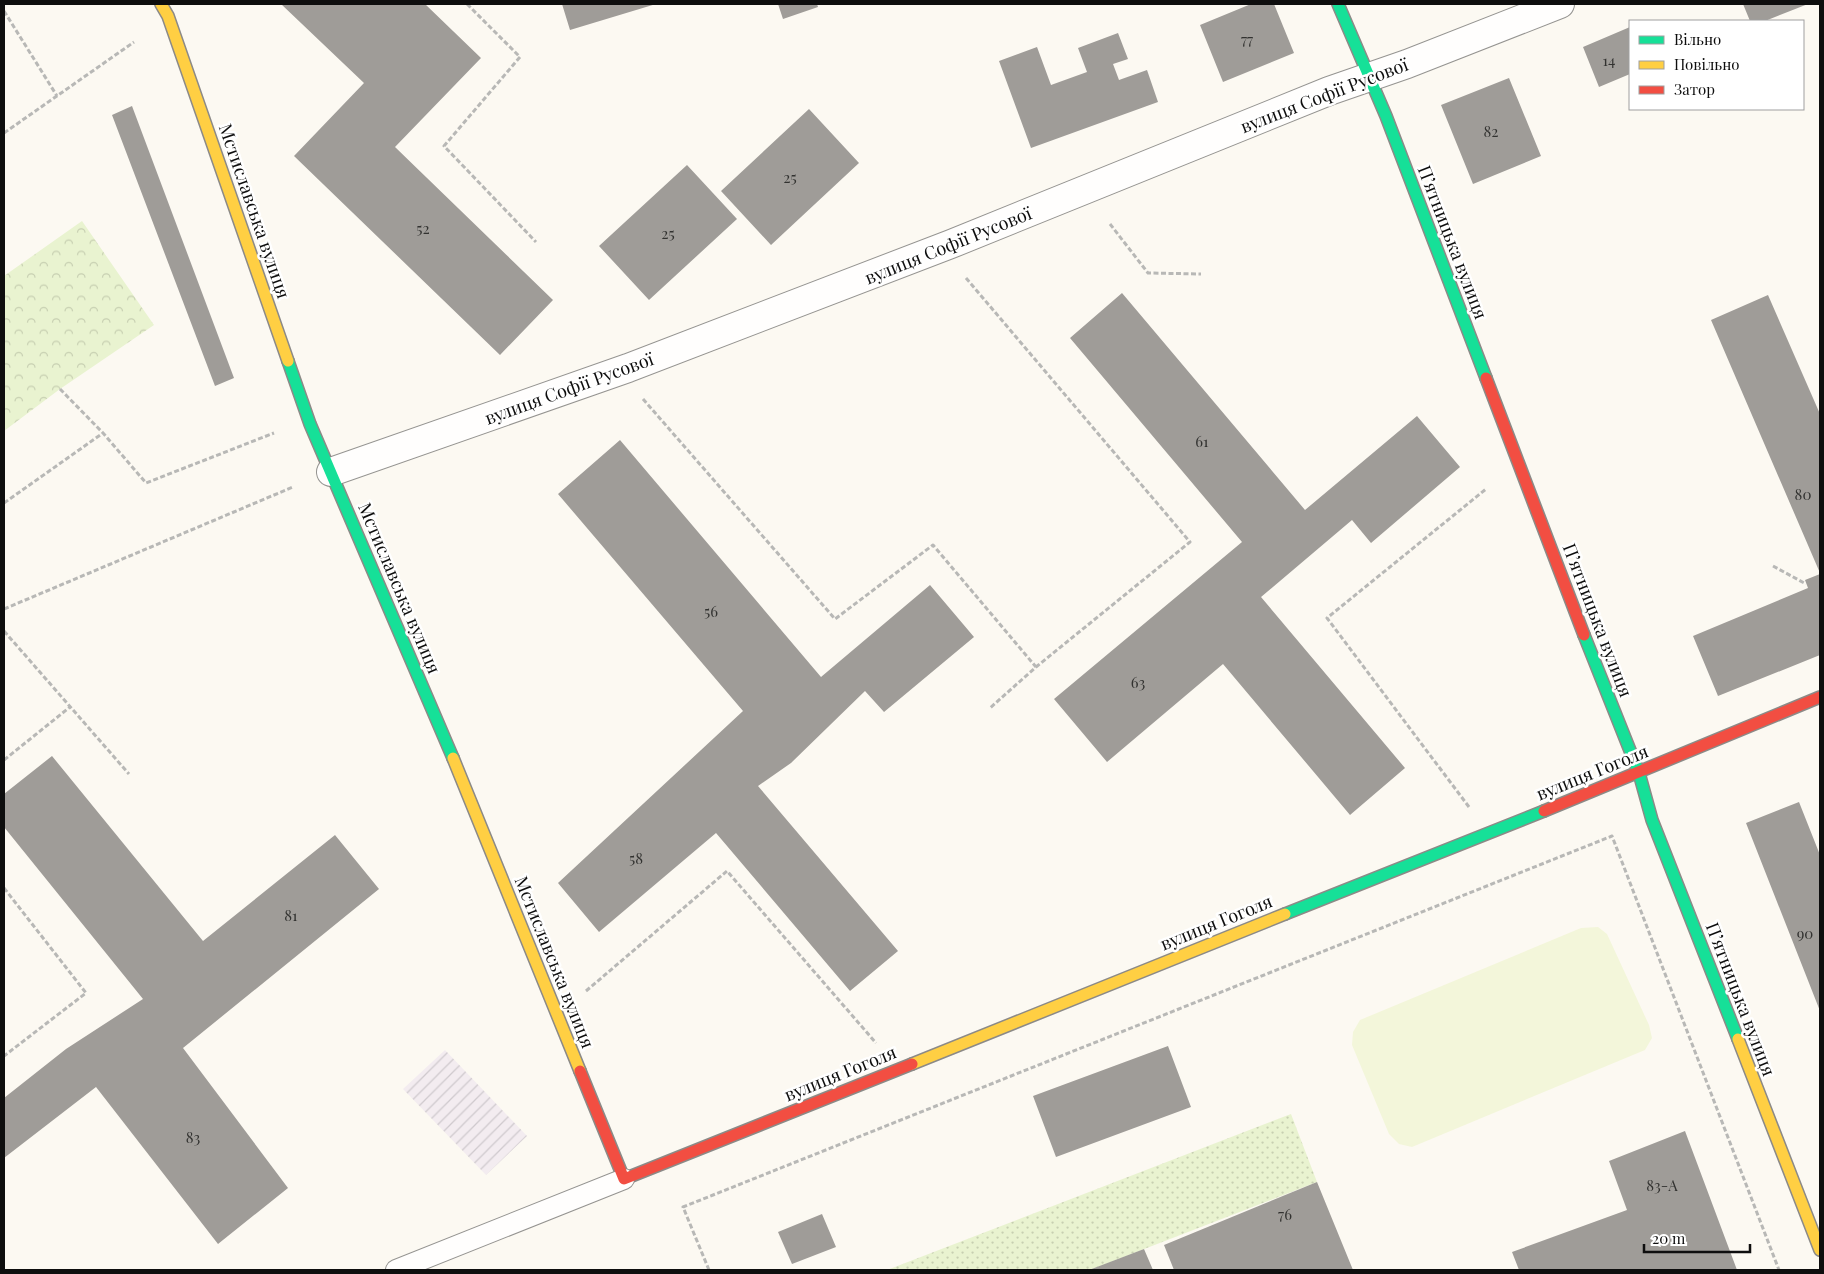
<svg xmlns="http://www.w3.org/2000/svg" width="1824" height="1274" viewBox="0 0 1824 1274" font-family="'Playfair Display',serif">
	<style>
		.industrial { fill: url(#industrial-furrows) }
		.grass { fill: url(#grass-dots) }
		.park { fill: url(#park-crowns) }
		.pitch { fill: #f3f6da }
		.building { fill: #9f9c98 }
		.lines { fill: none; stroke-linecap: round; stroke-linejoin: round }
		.lane-casing { stroke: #959491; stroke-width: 22 }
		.street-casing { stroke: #959491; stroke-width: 30 }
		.fast-casing { stroke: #8c8a87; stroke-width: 14 }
		.slow-casing { stroke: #8c8a87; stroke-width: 14 }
		.jam-casing { stroke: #8c8a87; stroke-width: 14 }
		.path { stroke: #b8b8b6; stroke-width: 3; stroke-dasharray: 5 2.5; stroke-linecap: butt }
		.lane { stroke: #fffefd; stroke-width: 20 }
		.street { stroke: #fffefd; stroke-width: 28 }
		.fast { stroke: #16e098; stroke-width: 11 }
		.slow { stroke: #ffcf43; stroke-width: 11 }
		.jam { stroke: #f24e42; stroke-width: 11 }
		.labels { text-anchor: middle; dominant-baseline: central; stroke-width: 5; stroke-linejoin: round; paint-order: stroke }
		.number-label { font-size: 15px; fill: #323230 }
		.street-label { font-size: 18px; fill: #0e0e0e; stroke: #fff }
	</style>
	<defs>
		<pattern id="industrial-furrows" width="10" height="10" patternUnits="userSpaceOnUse" patternTransform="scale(1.25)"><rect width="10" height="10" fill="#f3ecf0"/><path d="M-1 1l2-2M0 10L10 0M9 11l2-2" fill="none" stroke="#cfc9cd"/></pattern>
		<pattern id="grass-dots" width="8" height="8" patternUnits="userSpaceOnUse" patternTransform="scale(1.25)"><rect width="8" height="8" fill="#e9f3d0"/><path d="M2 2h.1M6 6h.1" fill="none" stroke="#c7cfb1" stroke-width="1.8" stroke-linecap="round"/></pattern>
		<pattern id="park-crowns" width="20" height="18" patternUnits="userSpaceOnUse" patternTransform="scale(1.25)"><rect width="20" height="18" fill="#e9f3d0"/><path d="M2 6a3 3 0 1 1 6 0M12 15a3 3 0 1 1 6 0" fill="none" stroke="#c7cfb1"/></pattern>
	</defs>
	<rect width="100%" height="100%" fill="#fcf9f2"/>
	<path class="industrial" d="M445,1050L527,1136L486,1175L403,1089Z"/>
	<path class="grass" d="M1291,1114L1317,1182L1090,1270H887Z"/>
	<path class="park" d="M82,221L154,325L60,389L4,431V276Z"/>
	<path class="pitch" d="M1598,927L1607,934L1649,1025L1652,1038L1645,1050L1412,1147L1399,1144L1389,1134L1352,1045L1353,1032L1360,1020L1581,928Z"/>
	<path class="building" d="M281,4H425L481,58L395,147L553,300L500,355L294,156L364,83Z
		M562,4H656L570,30Z
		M778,4H817L818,7L783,19Z
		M1251,4H1274L1294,53L1223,82L1200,25Z
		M1743,4H1808L1765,21H1750Z
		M1630,27V74L1599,87L1583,47Z
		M1118,33L1128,59L1113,64L1119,80L1147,70L1158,102L1031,148L999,61L1037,47L1051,85L1087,72L1078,48Z
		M1509,78L1541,156L1473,184L1441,105Z
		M132,106L234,378L215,386L112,115Z
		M809,109L859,163L771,245L721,191Z
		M687,165L737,219L649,300L599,246Z
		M1122,293L1305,510L1417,416L1460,467L1371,543L1352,520L1261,597L1405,768L1350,815L1223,664L1107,762L1054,699L1242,542L1070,338Z
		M1768,295L1820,414V573L1711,320Z
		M620,440L821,677L930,585L974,637L884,712L865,691L791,763L758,786L898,951L850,991L716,833L599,932L558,883L743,711L558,494Z
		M1820,574V655L1718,696L1693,636L1808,588L1805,580Z
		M52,756L203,941L335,835L379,889L183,1048L288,1188L218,1244L96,1087L4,1158V1098L66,1049L143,999L4,827V794Z
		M1799,802L1820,855V1011L1746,823Z
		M1168,1046L1191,1107L1056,1157L1033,1096Z
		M1685,1131L1737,1270H1519L1512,1252L1627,1210L1609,1161Z
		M1317,1182L1353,1270H1174L1164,1245Z
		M822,1214L836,1247L792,1264L778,1232Z
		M1144,1249L1153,1270H1089Z"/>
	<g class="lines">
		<g class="lane-casing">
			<path id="lane" d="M396,1270L624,1179"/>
		</g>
		<g class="street-casing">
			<path id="street" d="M331,472L628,368L951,244L1329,91L1407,64L1560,4"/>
		</g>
		<g class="fast-casing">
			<path id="fast" d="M1338,4L1386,116L1486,378
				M288,361L310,424L453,758
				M1584,635L1639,773L1652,820L1738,1039
				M1285,914L1544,811"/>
		</g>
		<g class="slow-casing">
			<path id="slow" d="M161,4L168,16L288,361
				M453,758L580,1071
				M1738,1039L1820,1250
				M912,1064L1285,914"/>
		</g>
		<g class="jam-casing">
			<path id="jam" d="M1486,378L1584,635
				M1544,811L1820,697
				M580,1071L624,1179L912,1064"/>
		</g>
		<path class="path" d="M467,4L520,57L444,146L536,242
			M4,11L57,96
			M4,133L134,42
			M1110,224L1148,273L1201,274
			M966,278L1190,542L1036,667
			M60,389L103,433
			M643,399L835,619L933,545L1036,667L990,708
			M4,503L103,433L146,483L274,433
			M1773,566L1806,584
			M4,609L293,487
			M4,631L129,774
			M4,760L70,707
			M1469,807L1327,618L1486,489
			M4,888L86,993L4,1056
			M586,991L727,871L876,1043
			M709,1270L683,1207L1612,836L1779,1270"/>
		<use href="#lane" class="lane"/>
		<use href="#street" class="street"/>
		<use href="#fast" class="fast"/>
		<use href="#slow" class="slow"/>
		<use href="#jam" class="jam"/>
	</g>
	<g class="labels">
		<g class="number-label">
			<text x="1247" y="39">77</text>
			<text x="1609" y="60">14</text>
			<text x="1491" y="131">82</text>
			<text x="790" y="177">25</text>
			<text x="423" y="228">52</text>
			<text x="668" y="233">25</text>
			<text x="1202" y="441">61</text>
			<text x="1803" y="494">80</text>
			<text x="711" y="611">56</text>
			<text x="1138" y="682">63</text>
			<text x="636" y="858">58</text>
			<text x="291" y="915">81</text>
			<text x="1805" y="933">90</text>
			<text x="193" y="1137">83</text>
			<text x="1662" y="1185">83-А</text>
			<text x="1285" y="1214">76</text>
		</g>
		<g class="street-label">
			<text transform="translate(1324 95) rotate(-21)">вулиця Софії Русової</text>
			<text transform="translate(255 211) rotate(71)">Мстиславська вулиця</text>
			<text transform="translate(1453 242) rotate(69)">Пʼятницька вулиця</text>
			<text transform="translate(948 245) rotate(-22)">вулиця Софії Русової</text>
			<text transform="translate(569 388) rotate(-20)">вулиця Софії Русової</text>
			<text transform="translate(400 588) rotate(67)">Мстиславська вулиця</text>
			<text transform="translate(1598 620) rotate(69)">Пʼятницька вулиця</text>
			<text transform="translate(1592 772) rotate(-22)">вулиця Гоголя</text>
			<text transform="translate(1216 922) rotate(-22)">вулиця Гоголя</text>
			<text transform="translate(555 962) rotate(68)">Мстиславська вулиця</text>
			<text transform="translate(1741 999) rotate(69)">Пʼятницька вулиця</text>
			<text transform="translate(840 1073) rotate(-22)">вулиця Гоголя</text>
		</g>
	</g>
	<rect width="1824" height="1274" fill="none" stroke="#0e0e0e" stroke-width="10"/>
	<rect x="1629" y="20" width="175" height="90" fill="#ffffff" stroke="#9f9f9f"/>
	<rect x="1639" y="36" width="25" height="8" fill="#16e098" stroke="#9f9f9f"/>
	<text x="1674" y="45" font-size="15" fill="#0e0e0e">Вільно</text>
	<rect x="1639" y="61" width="25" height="8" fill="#ffcf43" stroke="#9f9f9f"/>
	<text x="1674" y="70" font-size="15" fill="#0e0e0e">Повільно</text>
	<rect x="1639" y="86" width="25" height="8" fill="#f24e42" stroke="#9f9f9f"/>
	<text x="1674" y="95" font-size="15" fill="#0e0e0e">Затор</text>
	<path d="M1644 1244v8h106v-8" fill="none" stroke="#0e0e0e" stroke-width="2.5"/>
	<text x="1652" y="1244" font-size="15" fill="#0e0e0e" stroke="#ffffff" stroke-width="4" paint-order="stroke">20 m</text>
</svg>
